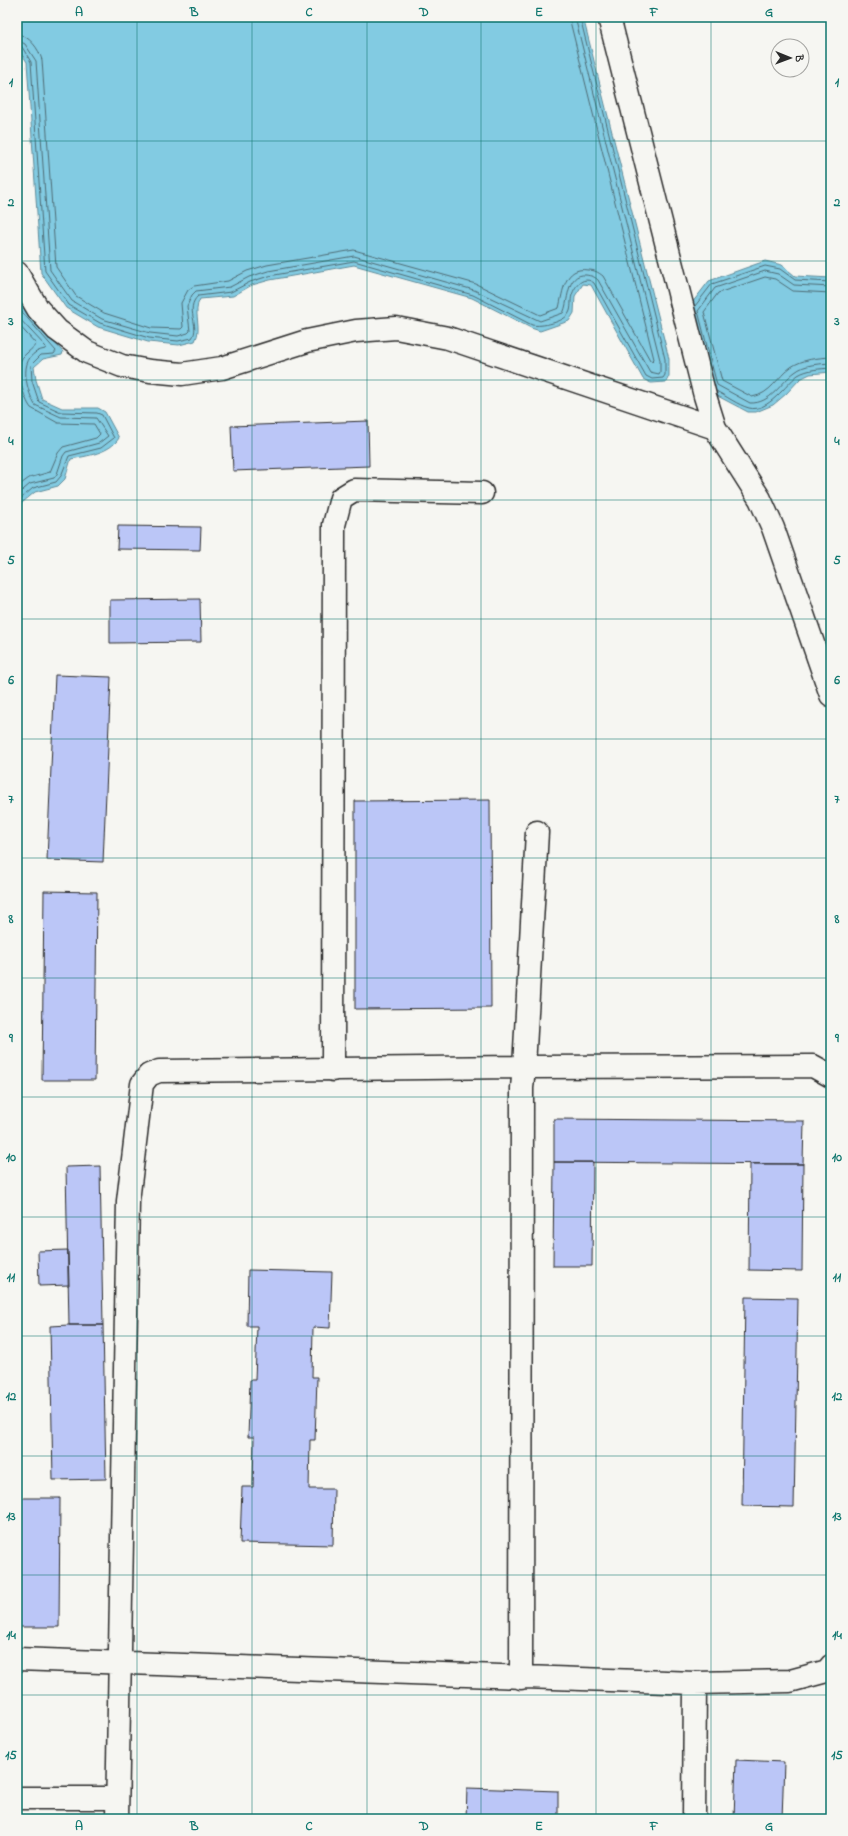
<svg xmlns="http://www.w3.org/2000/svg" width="848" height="1836" viewBox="0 0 848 1836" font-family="'Indie Flower',sans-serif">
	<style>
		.water { fill: #82cbe2; stroke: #5f8b99 }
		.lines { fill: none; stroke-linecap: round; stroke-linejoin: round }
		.shore { stroke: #4e6b74; stroke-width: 1 }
		.building { fill: #bbc6f7; stroke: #2b2b2b }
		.minor-casing { stroke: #2b2b2b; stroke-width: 25 }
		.minor { stroke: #f6f6f2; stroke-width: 22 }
		.grid { fill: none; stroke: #0f766e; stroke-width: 1; stroke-opacity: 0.55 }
		.neatline { fill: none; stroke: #0f766e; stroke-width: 1.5 }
		.grid-label { font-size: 13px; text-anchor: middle; font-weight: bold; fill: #0f766e }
	</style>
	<rect width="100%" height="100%" fill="#f6f6f2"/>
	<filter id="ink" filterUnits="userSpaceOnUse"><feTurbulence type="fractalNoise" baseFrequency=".025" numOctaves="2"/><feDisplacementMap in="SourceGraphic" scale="8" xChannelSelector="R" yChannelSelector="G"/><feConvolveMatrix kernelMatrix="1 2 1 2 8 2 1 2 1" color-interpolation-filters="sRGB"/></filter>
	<g filter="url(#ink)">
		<path class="water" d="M17,17H583L669,359V376L666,382L651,383L643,379L591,285L583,284L575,296L574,313L569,321L540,331L531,328L472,298L354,265L270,280L252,285L233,296L200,299C192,313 203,327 195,341L179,345L148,342L98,327L66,308L41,273L27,62L17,47Z
			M765,261L782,265L795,276L831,278V372L810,374L800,379L786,394L773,405L756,412H748L710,392L692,303L709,281Z
			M17,306L23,307L63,352L62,355L43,359L34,367L36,380L42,399L62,408H98L105,412L119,438C110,453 87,456 71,459L65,479L58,486L35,492L17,507Z"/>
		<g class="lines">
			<path class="shore" d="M17,34C29,35 39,49 42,60L56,267L76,296L104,313L151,328L181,329L183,327L181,303L188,290L194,286L228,281L247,271L267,265L354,250L476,284L540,315L559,308C563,292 564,266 588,270C594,270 598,272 603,276L650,360L652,361L654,359L569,17
				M17,40L25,44L36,61L50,270L72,301L102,319L150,333L178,336L188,333L190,331L187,306L192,295L196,291L230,287L249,277L268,271L354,256L474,290L540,321L563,313C569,304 565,273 586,275C591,276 594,276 598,280L650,372L659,374L660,372V360L575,17
				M17,45L22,47L31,62L45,271L69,305L100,323L149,338L178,341L192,338C201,326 184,309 198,296L231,292L250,282L269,276L354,261L473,295L532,325C541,327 565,322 569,313C572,308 570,301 572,295C575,285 584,275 594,283L646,376L652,379L663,378L665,375V359L580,17
				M831,287L794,285L778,274L765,271L715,288L698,311L717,385L750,403C771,404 781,382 795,372C805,364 819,364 831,363
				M831,293L793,291L775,279L765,277L718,293L704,312L722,381L752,397C771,394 777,377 791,367C803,359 817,358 831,357
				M695,306L712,284L765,266L780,269L795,280L831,282
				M17,310L22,312L56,351L54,354L41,355L31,365L32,381L39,402L61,412L97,413L102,415L114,438L101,448L69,456L61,476L56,482L33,488L17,502
				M17,316L46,347L45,349C17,354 25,387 35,405L61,417L96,418L108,436L99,443L66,452L63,456L57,474L54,478L30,484L17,495
				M17,323L36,344C32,350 24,354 21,360C16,372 24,399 31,408L58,423L94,424L100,434L96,438L63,447L58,453L50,472L29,478L17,487
				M716,391C726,396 738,405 749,408C768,413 786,384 798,375C808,369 820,369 831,368"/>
		</g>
		<path class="building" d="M368,421L369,466L233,471L231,426Z
			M118,526L201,527L200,550L117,549Z
			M200,599L201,642L110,643V600Z
			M55,675L111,677L103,862L47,860Z
			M490,800L491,1008L355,1009V801Z
			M44,891L97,892L95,1080H42Z
			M554,1119L804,1121L803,1164L554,1162Z
			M554,1162H593L592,1266H553Z
			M750,1164H803L802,1271L749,1270Z
			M100,1166L103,1325H69L66,1167Z
			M68,1250L69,1285L39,1286L38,1251Z
			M248,1270L332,1272L330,1328L313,1327L312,1377H317L315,1440H310L309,1489H334L333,1545L240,1543L242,1487H253L254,1437H248L250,1380H255L257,1326H247Z
			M745,1297L798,1298L794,1507L742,1506Z
			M69,1325H103L106,1479L53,1480L50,1326Z
			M17,1498H60L59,1627H17Z
			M736,1760L784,1762L782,1819H734Z
			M467,1788L558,1791V1819H466Z"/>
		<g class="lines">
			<g class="minor-casing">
				<path id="minor" d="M609,17L705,396L715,428L760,499L773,528L831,695
					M17,273L38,309L57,330L87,352L122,366L150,371L182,374L222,368L307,341L356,331L396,328L448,338L715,428
					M333,1070L334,525L341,498L354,490L482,493
					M17,1659L695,1683L790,1681L827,1671L831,1666
					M521,1678L522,1088L524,1067L813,1066L831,1076
					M17,1798H117
					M117,1819L128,1201L142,1084L149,1075L159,1071L524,1067L537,832
					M694,1819L695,1683"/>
			</g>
			<use href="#minor" class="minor"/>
		</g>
	</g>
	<path class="grid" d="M137,17V1819M252,17V1819M367,17V1819M481,17V1819M596,17V1819M711,17V1819M17,141H831M17,261H831M17,380H831M17,500H831M17,619H831M17,739H831M17,858H831M17,978H831M17,1097H831M17,1217H831M17,1336H831M17,1456H831M17,1575H831M17,1695H831"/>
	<rect width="848" height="1836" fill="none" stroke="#f6f6f2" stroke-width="44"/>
	<g transform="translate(790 58) rotate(91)"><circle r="19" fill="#f6f6f2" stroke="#a5a5a2"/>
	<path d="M0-3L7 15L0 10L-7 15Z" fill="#2b2b2b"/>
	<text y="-6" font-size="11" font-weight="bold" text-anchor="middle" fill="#2b2b2b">B</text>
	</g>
	<rect x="22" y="22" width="804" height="1792" class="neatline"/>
	<g class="grid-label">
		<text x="79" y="16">A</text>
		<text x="194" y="16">B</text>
		<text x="309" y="16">C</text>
		<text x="424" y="16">D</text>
		<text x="539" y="16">E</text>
		<text x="654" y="16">F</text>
		<text x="769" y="16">G</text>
		<text x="11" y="86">1</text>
		<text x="837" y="86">1</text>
		<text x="11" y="206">2</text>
		<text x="837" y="206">2</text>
		<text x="11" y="325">3</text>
		<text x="837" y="325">3</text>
		<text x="11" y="445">4</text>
		<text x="837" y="445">4</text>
		<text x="11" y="564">5</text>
		<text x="837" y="564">5</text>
		<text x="11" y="684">6</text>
		<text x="837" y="684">6</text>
		<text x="11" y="803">7</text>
		<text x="837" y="803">7</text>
		<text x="11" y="923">8</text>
		<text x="837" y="923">8</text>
		<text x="11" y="1042">9</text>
		<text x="837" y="1042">9</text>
		<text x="11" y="1161">10</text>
		<text x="837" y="1161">10</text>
		<text x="11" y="1281">11</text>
		<text x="837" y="1281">11</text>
		<text x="11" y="1400">12</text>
		<text x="837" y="1400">12</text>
		<text x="11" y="1520">13</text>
		<text x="837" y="1520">13</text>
		<text x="11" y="1639">14</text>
		<text x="837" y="1639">14</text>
		<text x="11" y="1759">15</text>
		<text x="837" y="1759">15</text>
		<text x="79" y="1830">A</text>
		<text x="194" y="1830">B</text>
		<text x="309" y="1830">C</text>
		<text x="424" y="1830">D</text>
		<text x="539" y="1830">E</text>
		<text x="654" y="1830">F</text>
		<text x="769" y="1830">G</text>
	</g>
</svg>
